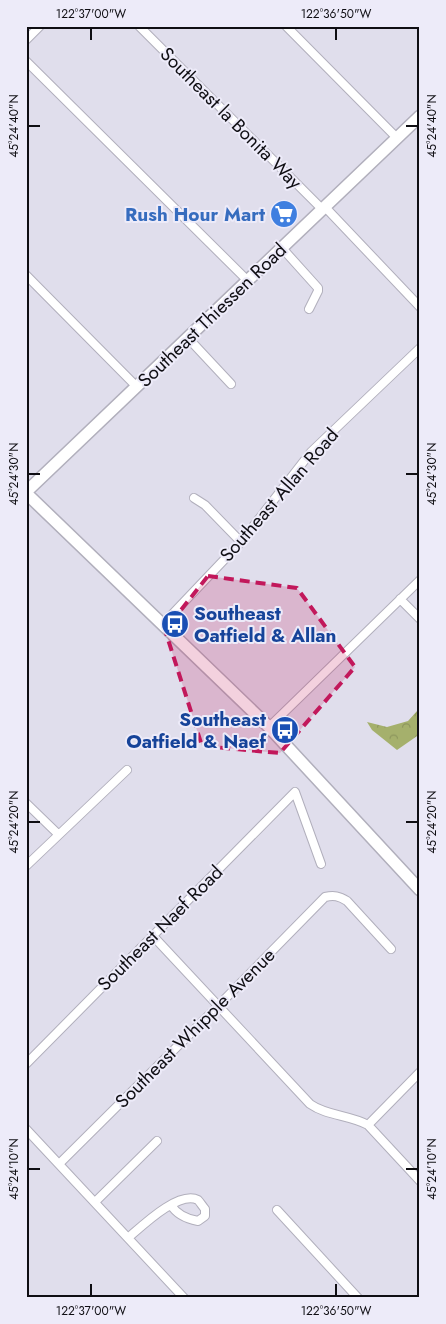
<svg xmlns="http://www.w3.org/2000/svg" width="446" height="1324" viewBox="0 0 446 1324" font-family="Jost,sans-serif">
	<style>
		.forest { fill: url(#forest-crowns) }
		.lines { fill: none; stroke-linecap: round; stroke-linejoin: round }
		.minor-casing { stroke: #b1afbc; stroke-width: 10 }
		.secondary-casing { stroke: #b1afbc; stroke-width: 14 }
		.minor { stroke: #fff; stroke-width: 8 }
		.secondary { stroke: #fff; stroke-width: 11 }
		.marked { fill: #c2185b; fill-opacity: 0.2; stroke: #c2185b; stroke-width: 4; stroke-dasharray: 10 6; stroke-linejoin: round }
		.ticks { fill: none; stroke: #0f0e13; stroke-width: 2 }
		.labels { text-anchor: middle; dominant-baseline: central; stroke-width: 4; stroke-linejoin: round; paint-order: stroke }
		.street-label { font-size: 19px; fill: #0f0e13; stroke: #edebf9 }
		.shop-label { font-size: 19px; font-weight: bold; fill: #366cbe; stroke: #edebf9; text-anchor: end }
		.transit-label { font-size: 19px; font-weight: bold; fill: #164399; stroke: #edebf9; text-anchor: start }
		.neatline { fill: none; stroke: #0f0e13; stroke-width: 2 }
		.ticks-label { font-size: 12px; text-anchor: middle; fill: #0f0e13 }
	</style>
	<defs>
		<pattern id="forest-crowns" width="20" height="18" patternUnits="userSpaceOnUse" patternTransform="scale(1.25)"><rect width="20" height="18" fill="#a5b06c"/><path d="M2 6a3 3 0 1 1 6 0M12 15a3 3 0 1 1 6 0" fill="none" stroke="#8d965d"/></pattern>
	</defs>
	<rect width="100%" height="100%" fill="#e0deec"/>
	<path class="forest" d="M420,702V734L397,750L372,730L367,722L387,727L408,721L417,711Z"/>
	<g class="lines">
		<g class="minor-casing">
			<path id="minor" d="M139,26L322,209
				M286,26L397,138
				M26,40L40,26
				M26,61L248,281
				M325,207L420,307
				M282,248L318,288V291L309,309
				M26,275L137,387
				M188,338L231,384
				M194,498L205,505L241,542
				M400,599L420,619
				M163,624L241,542L311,452L420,348
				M269,727L420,580
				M26,803L58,834
				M26,866L127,770
				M153,936L310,1104C327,1116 350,1115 368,1125L420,1181
				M26,1064L295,792L321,864
				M368,1125L420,1072
				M26,1129L184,1298
				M59,1164L218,1006L325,897C334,895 339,896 347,901L391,949
				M95,1202L157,1141
				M277,1210L358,1298
				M128,1238C142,1226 179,1190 198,1200C200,1202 203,1207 205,1209V1216L198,1221C187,1219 177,1215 171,1205"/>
		</g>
		<g class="secondary-casing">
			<path id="secondary" d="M26,492L420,116
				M26,493L269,727L420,890"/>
		</g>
		<use href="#minor" class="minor"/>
		<use href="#secondary" class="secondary"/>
	</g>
	<path class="marked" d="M208,576L297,588L355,667L280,753L202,746L165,630Z"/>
	<path class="ticks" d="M91,28V40M336,28V40M28,126H40M406,126H418M28,474H40M406,474H418M28,822H40M406,822H418M28,1169H40M406,1169H418M91,1284V1296M336,1284V1296"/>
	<defs>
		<g id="supermarket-disc" transform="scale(1.4375)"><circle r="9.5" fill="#3f7fe0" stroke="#edebf9"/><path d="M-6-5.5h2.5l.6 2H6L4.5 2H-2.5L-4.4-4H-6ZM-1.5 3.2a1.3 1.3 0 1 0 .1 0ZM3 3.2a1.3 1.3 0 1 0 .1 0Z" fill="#fff"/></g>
		<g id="bus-disc" transform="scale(1.4375)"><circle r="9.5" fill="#1a4fb4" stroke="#edebf9"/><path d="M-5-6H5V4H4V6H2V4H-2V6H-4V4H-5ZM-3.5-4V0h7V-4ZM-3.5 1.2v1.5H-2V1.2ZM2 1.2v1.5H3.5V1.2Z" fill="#fff"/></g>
	</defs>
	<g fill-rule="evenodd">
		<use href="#supermarket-disc" x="284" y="214"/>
		<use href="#bus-disc" x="175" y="624"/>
		<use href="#bus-disc" x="285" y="730"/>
	</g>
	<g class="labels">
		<g class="street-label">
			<text transform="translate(231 118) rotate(45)">Southeast la Bonita Way</text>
			<text transform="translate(212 315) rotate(-44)">Southeast Thiessen Road</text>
			<text transform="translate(279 495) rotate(-49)">Southeast Allan Road</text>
			<text transform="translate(160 928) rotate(-45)">Southeast Naef Road</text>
			<text transform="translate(195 1028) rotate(-45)">Southeast Whipple Avenue</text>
		</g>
		<g class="shop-label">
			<text x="265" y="214">Rush Hour Mart</text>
		</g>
		<g class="transit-label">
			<text x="194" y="613">Southeast<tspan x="194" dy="22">Oatfield &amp; Allan</tspan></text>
			<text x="266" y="719" text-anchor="end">Southeast<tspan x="266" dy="22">Oatfield &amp; Naef</tspan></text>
		</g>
	</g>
	<rect width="446" height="1324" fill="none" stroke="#edebf9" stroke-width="55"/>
	<rect x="28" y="28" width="390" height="1268" class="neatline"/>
	<g class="ticks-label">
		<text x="91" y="18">122°37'00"W</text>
		<text x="336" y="18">122°36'50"W</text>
		<text transform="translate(14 126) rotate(-90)" y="4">45°24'40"N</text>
		<text transform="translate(432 126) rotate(-90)" y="4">45°24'40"N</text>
		<text transform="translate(14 474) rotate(-90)" y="4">45°24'30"N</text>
		<text transform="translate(432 474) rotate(-90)" y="4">45°24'30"N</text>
		<text transform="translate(14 822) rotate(-90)" y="4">45°24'20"N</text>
		<text transform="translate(432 822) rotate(-90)" y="4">45°24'20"N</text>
		<text transform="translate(14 1169) rotate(-90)" y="4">45°24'10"N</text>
		<text transform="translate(432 1169) rotate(-90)" y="4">45°24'10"N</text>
		<text x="91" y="1315">122°37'00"W</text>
		<text x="336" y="1315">122°36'50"W</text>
	</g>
</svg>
